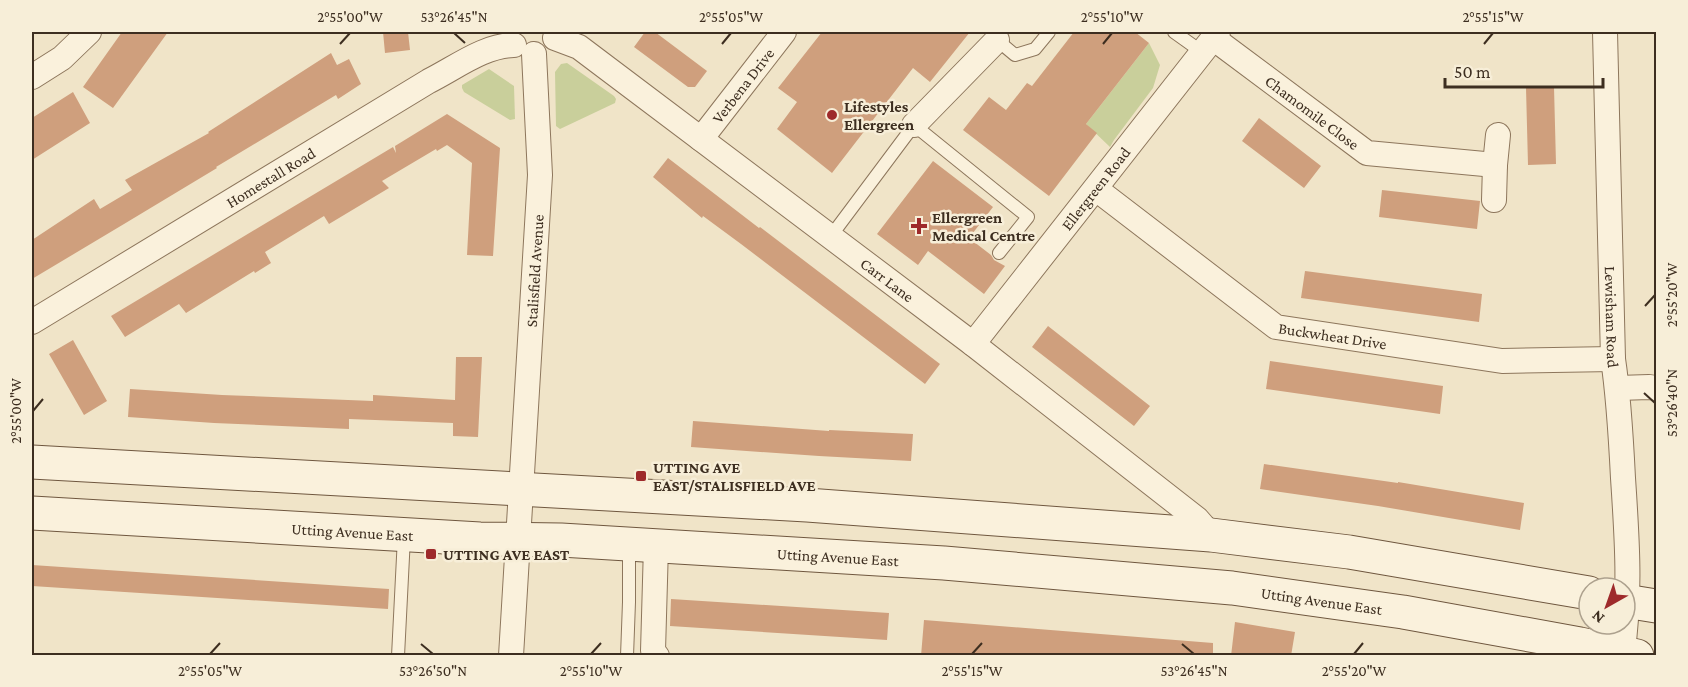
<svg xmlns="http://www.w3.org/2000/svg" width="1688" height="687" viewBox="0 0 1688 687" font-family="'Crimson Pro',serif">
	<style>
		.green { fill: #c9cf9b }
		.building { fill: #cf9f7d }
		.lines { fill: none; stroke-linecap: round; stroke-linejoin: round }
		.lane-casing { stroke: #8d765c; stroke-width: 14 }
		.street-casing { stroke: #8d765c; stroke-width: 26 }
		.secondary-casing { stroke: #6f573f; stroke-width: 35 }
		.lane { stroke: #faf1dc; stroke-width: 12 }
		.street { stroke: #faf1dc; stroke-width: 24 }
		.secondary { stroke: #faf1dc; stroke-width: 33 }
		.ticks { fill: none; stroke: #3d2e20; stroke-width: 2 }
		.poi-dot { fill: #9e2a2b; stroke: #f7eed8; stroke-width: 2 }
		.labels { text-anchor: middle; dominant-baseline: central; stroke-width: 5; stroke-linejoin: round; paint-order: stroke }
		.street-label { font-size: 16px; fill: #3d2e20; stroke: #f7eed8 }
		.poi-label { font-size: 16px; font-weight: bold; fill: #3d2e20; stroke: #f7eed8; text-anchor: start }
		.neatline { fill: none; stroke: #3d2e20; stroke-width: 2 }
		.ticks-label { font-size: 15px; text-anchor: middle; fill: #3d2e20 }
	</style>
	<rect width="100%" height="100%" fill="#f0e4c8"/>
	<path class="green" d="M1149,43L1160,65L1153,88L1114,140L1110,147L1086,124Z
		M567,63L614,96L616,99L615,103L560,129L556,126L555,72L561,64Z
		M489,69L514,86L515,119L510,120L464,92L462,88V85Z"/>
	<path class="building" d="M122,32H168L113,108L83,87Z
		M383,32H408L410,50L385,53Z
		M645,32H655L707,71L695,87H688L634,47Z
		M822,32H970L930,82L913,68L832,173L777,129L797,102L778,88Z
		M1074,32H1135L1149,43L1086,124L1097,133L1049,196L963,130L989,97L1006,110L1027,83L1032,86Z
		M331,53L337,65L349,59L361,84L338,99L336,95L216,167L217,168L124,224L32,279V240L94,199L100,209L132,190L125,180L209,133L208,132Z
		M1554,87L1556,164L1528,165L1526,88Z
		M73,92L90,123L32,160V118Z
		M447,114L500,148L493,256L467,255L472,163L447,145L437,151L436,149L382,181L389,188L329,224L324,216L265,252L271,263L255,273L254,271L186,313L179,304L125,337L111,316L393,147L396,153L395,146Z
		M1259,118L1321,166L1304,188L1242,141Z
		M668,158L759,228L760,227L940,364L925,384L741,244L703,216L702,218L653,177Z
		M933,161L993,207L969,238L991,255L994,260L1005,266L984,294L928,251L918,265L877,234Z
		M1382,190L1480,201L1477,229L1379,217Z
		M1305,271L1482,294L1479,322L1301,298Z
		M1048,326L1150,406L1134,426L1032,347Z
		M73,340L107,401L84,415L49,354Z
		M456,357H482L478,437L453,436V423L349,419V429L214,423L128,417L130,389L222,395L373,401V395L455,400Z
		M1270,361L1443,386L1440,414L1266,389Z
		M693,421L829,431V430L913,434L911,461L819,456L691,447Z
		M1264,464L1398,483V482L1524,503L1520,530L1378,506L1260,489Z
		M32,565L389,589L388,609L32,586Z
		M671,599L889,613L887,640L670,626Z
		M924,620L1213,643V656H921Z
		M1235,622L1295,632L1291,656H1231Z"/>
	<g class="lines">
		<g class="lane-casing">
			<path id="lane" d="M1174,32L1202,52
				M996,36L997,40L1015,55L1035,49L1049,32
				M831,236L914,125L1028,217L999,253
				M398,656L404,537
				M627,656L629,602V546"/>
		</g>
		<g class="street-casing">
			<g id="street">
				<path id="s1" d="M1605,32L1613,359C1619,399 1621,438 1623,478C1627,537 1631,596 1622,656"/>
				<path id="s2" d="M555,38L579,47L973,344L1197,519L1211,535"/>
				<path id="s3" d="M1213,38L1367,153L1495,165"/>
				<path d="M32,77L62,58L89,32"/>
				<path d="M914,125L997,40"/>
				<path id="s4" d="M701,139L784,32"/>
				<path id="s5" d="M1096,189L1276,327L1502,361L1613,359"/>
				<path d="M1494,200L1495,165L1498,135"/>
				<path id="s6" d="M32,322L429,81C455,68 485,45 514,45"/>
				<path id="s7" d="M973,344L1218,32"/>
				<path d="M1618,388L1649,387L1656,388"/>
				<path d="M656,546L653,651L657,656"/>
				<path id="s8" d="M511,656L540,175L534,54"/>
			</g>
		</g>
		<g class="secondary-casing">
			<g id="secondary">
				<path d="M32,462L807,505L1211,535L1349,552L1589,593"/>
				<path id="s9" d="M32,513L480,539L561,540L944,563L1232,588L1403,612L1580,644L1637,656"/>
				<path d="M1625,601L1656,606"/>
			</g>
		</g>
		<use href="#lane" class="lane"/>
		<use href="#street" class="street"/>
		<use href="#secondary" class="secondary"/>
	</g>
	<path class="ticks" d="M454,33L465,43M340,44L350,33M722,44L731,33M1103,44L1112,33M1484,44L1493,33M1645,306L1655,295M1644,393L1655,403M33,411L43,399M421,644L433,654M1182,644L1194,654M210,654L220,643M591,654L601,643M972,654L982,643M1354,654L1363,643"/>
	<g class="poi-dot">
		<circle cx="832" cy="115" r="6"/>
		<path d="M916 217h6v6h6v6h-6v6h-6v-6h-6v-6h6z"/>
		<rect x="635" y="470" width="12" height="12" rx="3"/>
		<rect x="425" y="548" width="12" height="12" rx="3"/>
	</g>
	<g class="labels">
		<g class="street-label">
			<text stroke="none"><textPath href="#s4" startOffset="68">Verbena Drive</textPath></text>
			<text stroke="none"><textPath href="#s3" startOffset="124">Chamomile Close</textPath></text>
			<text stroke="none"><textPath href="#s6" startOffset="279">Homestall Road</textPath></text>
			<text stroke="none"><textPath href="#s7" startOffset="198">Ellergreen Road</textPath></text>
			<text stroke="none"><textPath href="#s8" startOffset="386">Stalisfield Avenue</textPath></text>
			<text stroke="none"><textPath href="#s2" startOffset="412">Carr Lane</textPath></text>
			<text stroke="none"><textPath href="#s1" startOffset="285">Lewisham Road</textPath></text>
			<text stroke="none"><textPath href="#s5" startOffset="284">Buckwheat Drive</textPath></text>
			<text stroke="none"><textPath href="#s9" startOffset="321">Utting Avenue East</textPath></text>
			<text stroke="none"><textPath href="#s9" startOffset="807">Utting Avenue East</textPath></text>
			<text stroke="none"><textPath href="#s9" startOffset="1293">Utting Avenue East</textPath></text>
		</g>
		<g class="poi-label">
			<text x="844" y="106">Lifestyles<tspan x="844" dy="18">Ellergreen</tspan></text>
			<text x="932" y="217">Ellergreen<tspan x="932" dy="18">Medical Centre</tspan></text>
			<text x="653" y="467">UTTING AVE<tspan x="653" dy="18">EAST/STALISFIELD AVE</tspan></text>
			<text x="443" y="554">UTTING AVE EAST</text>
		</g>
	</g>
	<rect width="1688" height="687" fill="none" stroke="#f7eed8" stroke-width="66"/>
	<g transform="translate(1607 606) rotate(220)"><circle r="28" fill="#f7eed8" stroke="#ada18e" stroke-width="1.5"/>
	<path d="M0-4.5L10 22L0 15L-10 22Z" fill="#9e2a2b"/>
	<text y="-9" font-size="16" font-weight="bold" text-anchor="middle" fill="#3d2e20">N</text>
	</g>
	<path d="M1445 78v9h158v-9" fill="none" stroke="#3d2e20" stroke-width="3"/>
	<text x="1454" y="78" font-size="18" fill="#3d2e20" stroke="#f7eed8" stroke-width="4.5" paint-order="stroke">50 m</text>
	<rect x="33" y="33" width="1622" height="621" class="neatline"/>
	<g class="ticks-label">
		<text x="350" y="22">2°55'00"W</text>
		<text x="454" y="22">53°26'45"N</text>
		<text x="731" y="22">2°55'05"W</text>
		<text x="1112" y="22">2°55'10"W</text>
		<text x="1493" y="22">2°55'15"W</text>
		<text transform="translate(1672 295) rotate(-90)" y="5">2°55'20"W</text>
		<text transform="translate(1672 403) rotate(-90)" y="5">53°26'40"N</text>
		<text transform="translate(16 411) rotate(-90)" y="5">2°55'00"W</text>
		<text x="210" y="676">2°55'05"W</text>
		<text x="433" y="676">53°26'50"N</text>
		<text x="591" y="676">2°55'10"W</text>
		<text x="972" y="676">2°55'15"W</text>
		<text x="1194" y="676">53°26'45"N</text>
		<text x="1354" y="676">2°55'20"W</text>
	</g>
</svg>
